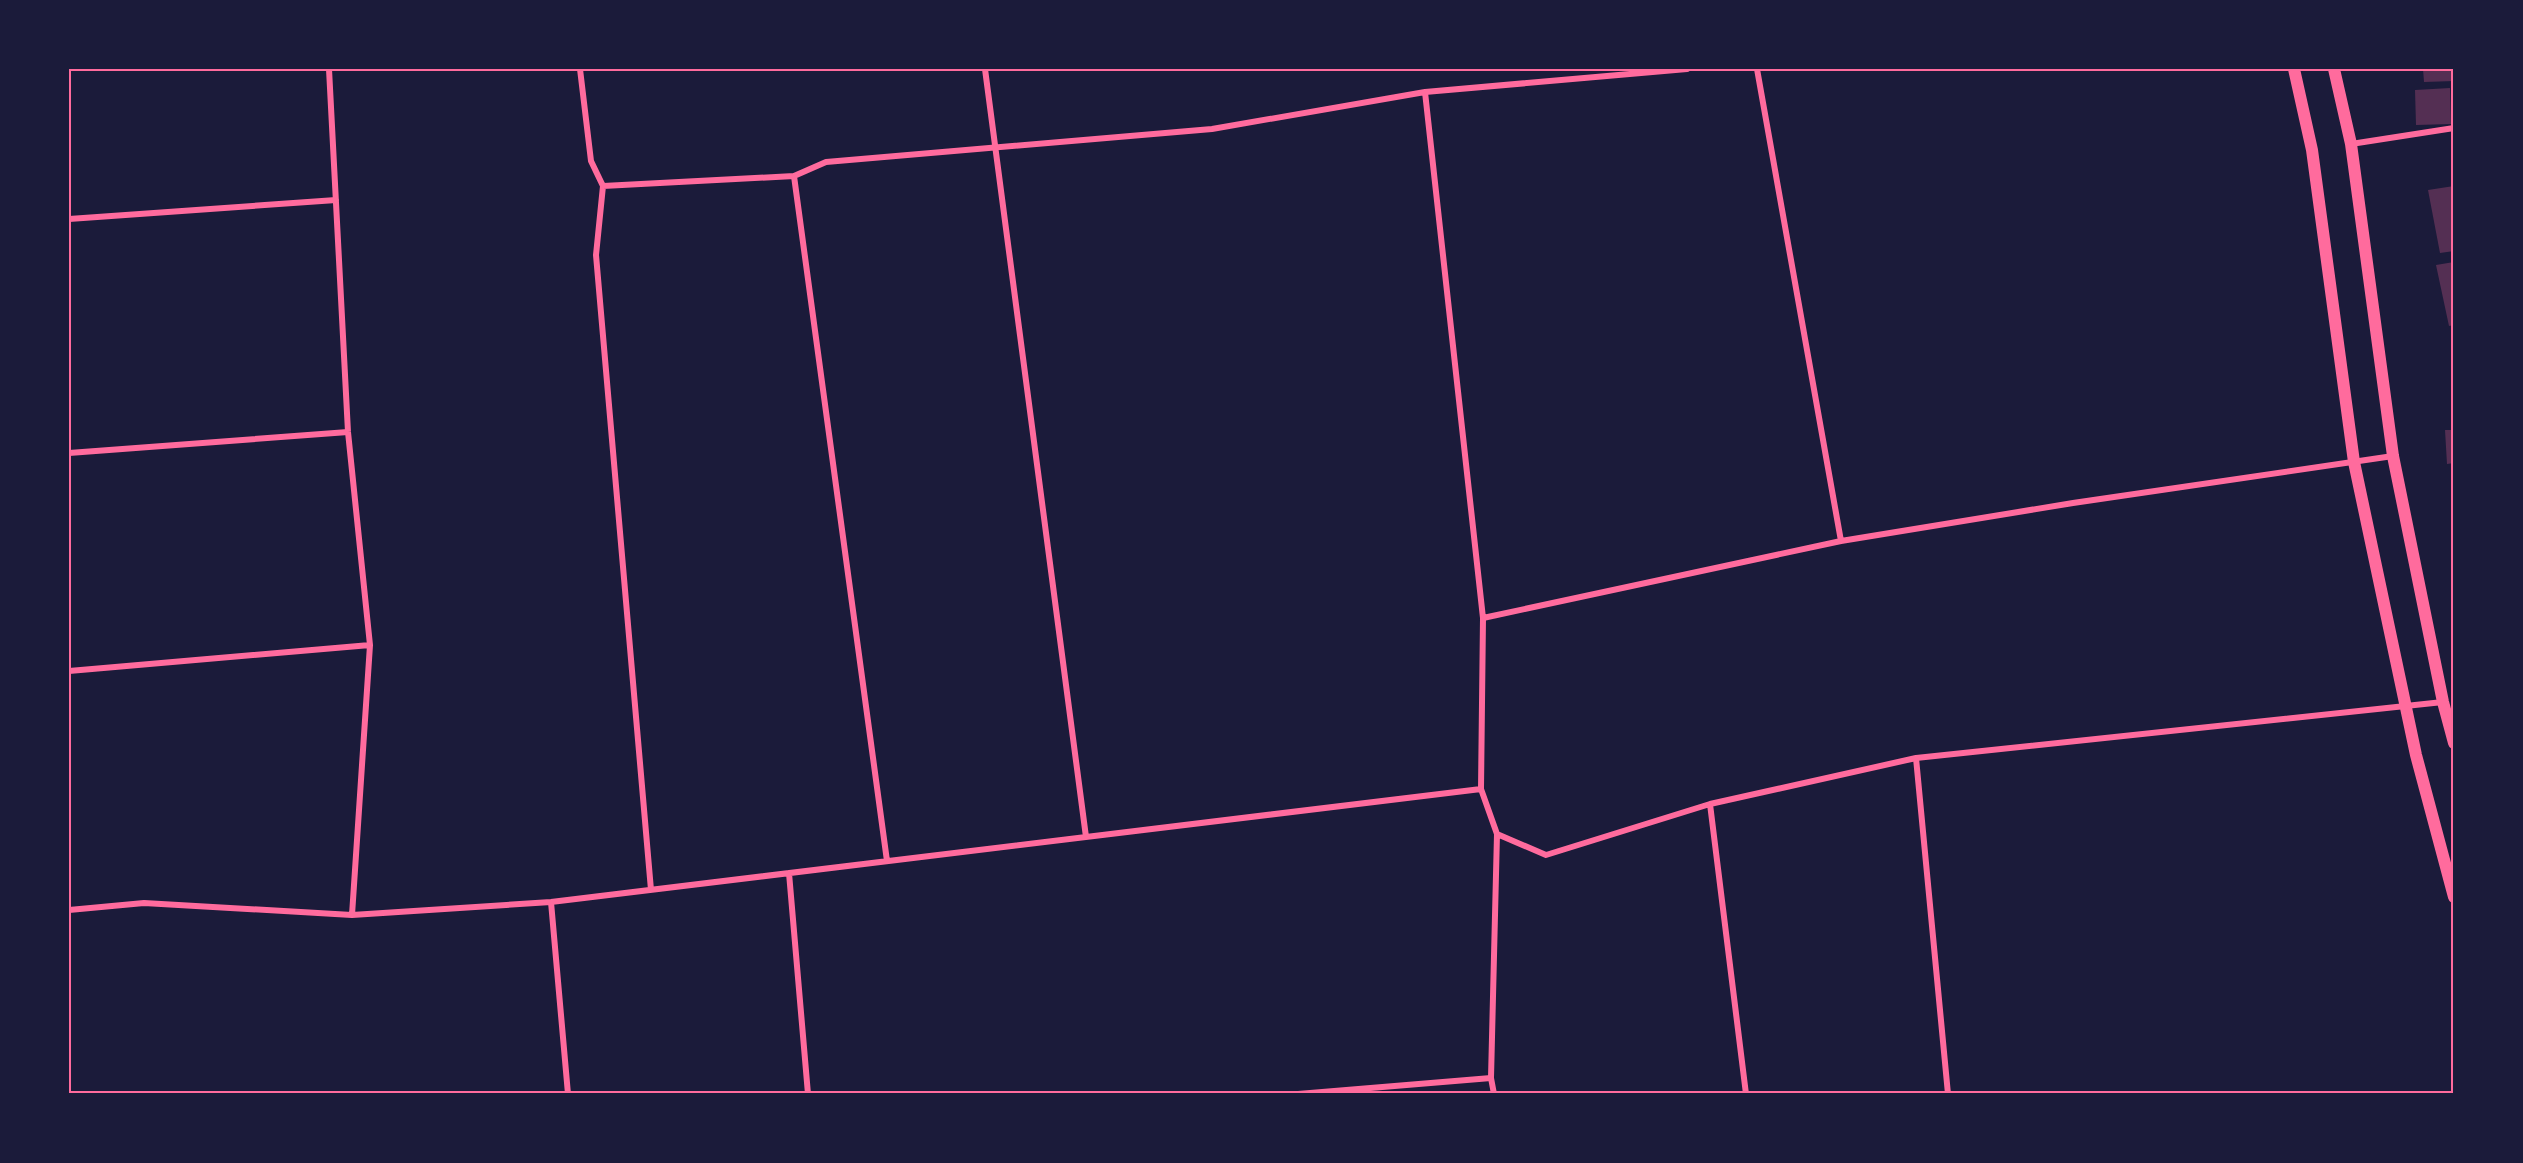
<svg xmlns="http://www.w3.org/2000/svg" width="2523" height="1163" viewBox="0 0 2523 1163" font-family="Overpass,sans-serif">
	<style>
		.building { fill: #542f53 }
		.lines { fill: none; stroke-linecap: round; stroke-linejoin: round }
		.minor { stroke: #ff6b9d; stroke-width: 6 }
		.secondary { stroke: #ff6b9d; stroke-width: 12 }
		.neatline { fill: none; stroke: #ff6b9d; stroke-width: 2 }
	</style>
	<rect width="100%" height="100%" fill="#1b1b3a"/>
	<path class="building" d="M2423,69H2454V81L2424,82Z
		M2450,88L2451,124L2416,125L2415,90Z
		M2454,186V251L2440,253L2428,190Z
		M2454,262V325L2449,326L2436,265Z
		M2445,430H2454V463L2447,464Z"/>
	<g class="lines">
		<path class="minor" d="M329,69L348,432L370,645L352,915
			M580,69L591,161L603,186L596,255L651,890
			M985,69L1086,837
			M1757,69L1841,541
			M1425,92L1483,618L1481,789L1497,834L1546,855L1710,804L1916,758L2443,702
			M2351,144L2454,128
			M794,176L887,861
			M603,186L794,176L826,162L1212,129L1425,92L1687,69
			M69,219L336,200
			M69,453L348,432
			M1483,618L1841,541L2073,503L2393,456
			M69,671L370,645
			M1916,758L1948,1094
			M1710,804L1746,1094
			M789,873L808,1094
			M551,902L568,1094
			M69,910L144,903L352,915L551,902L1481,789
			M1298,1094L1491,1078
			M1494,1094L1491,1078L1497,834"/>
		<path class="secondary" d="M2294,69L2312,150L2354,462L2416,755L2454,897
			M2334,69L2351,144L2393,456L2443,702L2454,743"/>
	</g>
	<rect width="2523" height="1163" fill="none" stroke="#1b1b3a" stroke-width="141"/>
	<rect x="70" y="70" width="2382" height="1022" class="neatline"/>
</svg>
